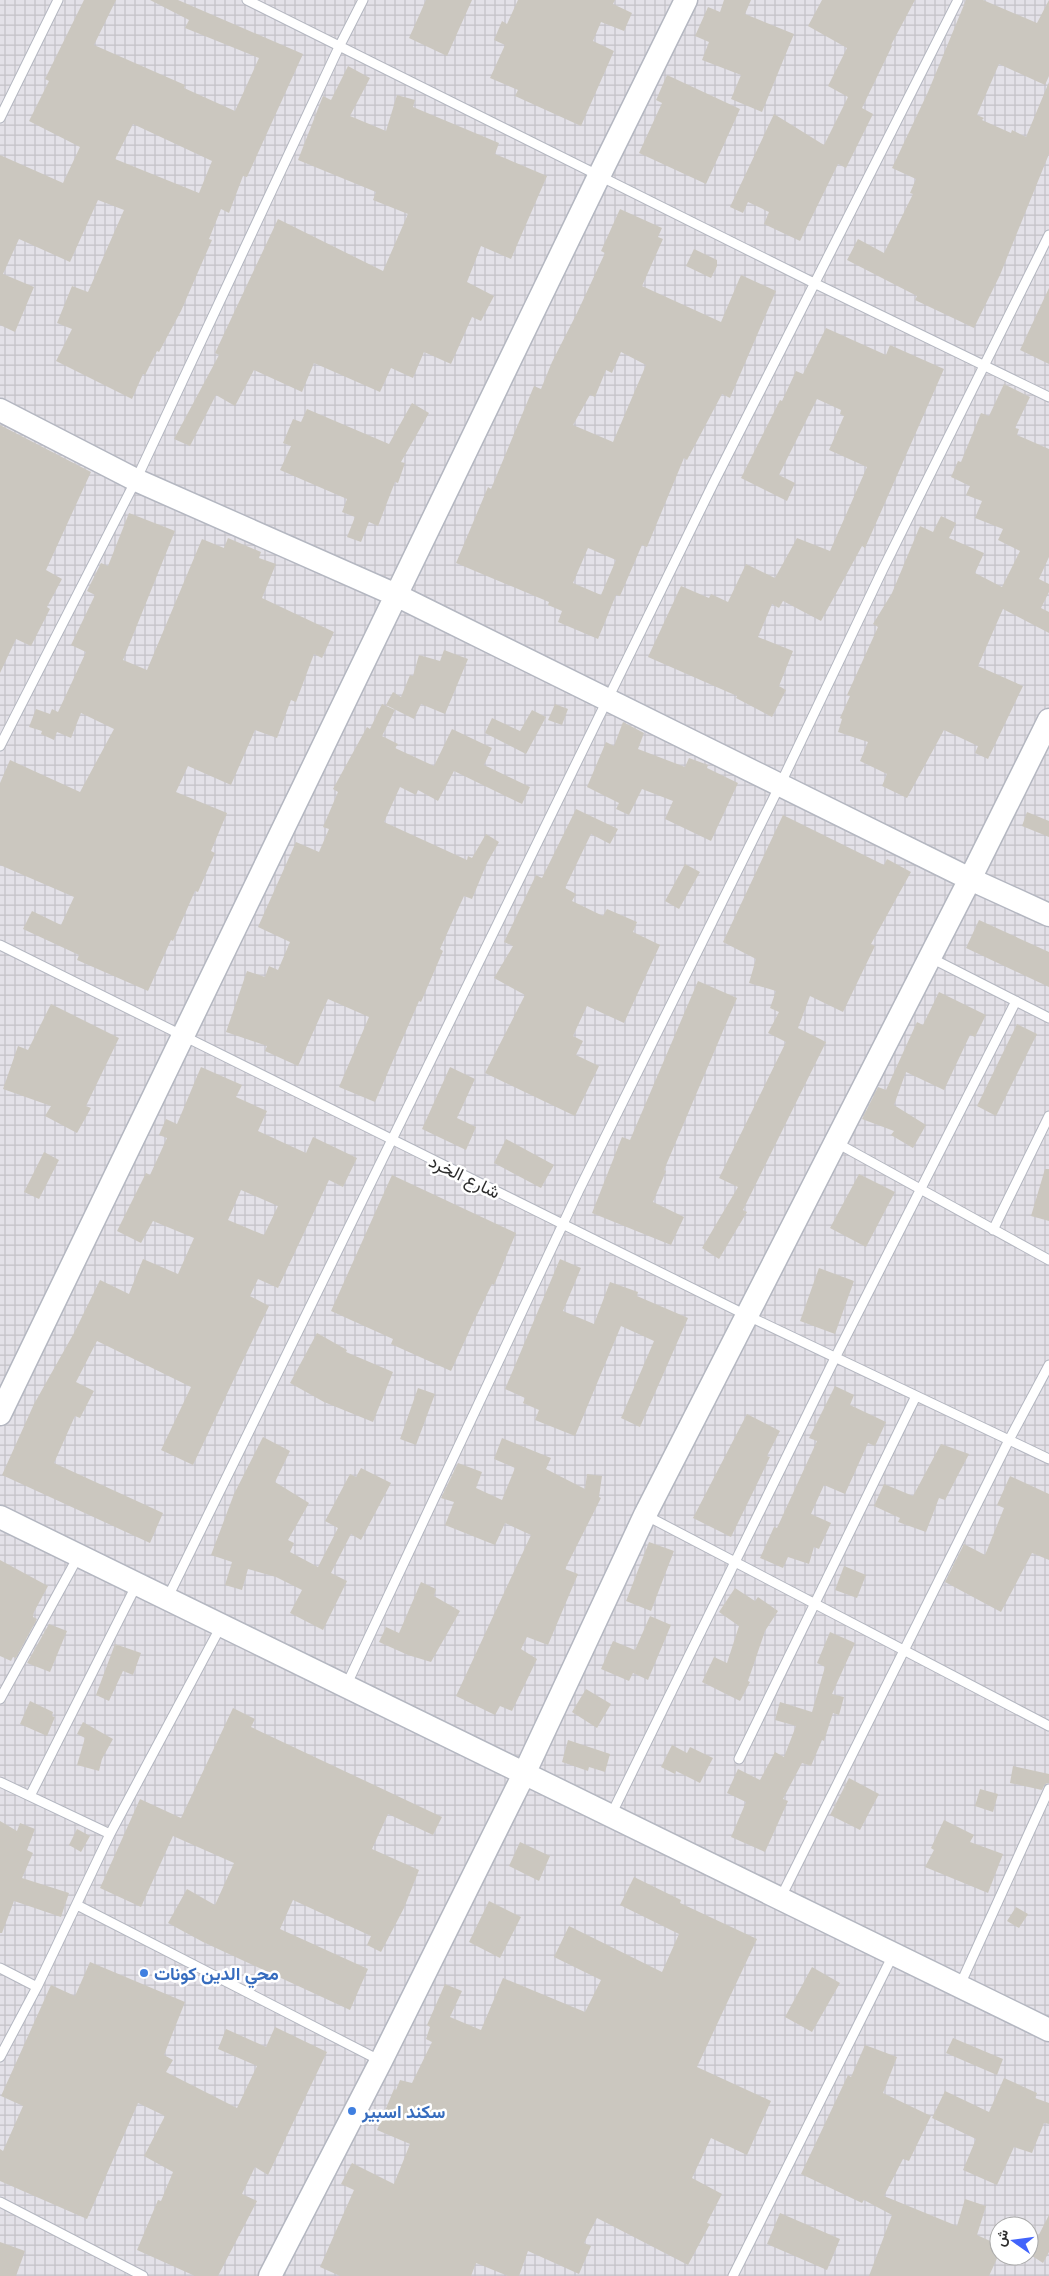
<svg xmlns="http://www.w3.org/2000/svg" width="1049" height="2276" viewBox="0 0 1049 2276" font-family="Lato,Vazirmatn,sans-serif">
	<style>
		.industrial { fill: url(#industrial-grid); fill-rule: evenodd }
		.building { fill: #cbc7bf; fill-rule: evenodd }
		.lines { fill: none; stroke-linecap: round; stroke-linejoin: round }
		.service-casing { stroke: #b4b7c1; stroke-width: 11 }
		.tertiary-casing { stroke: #b4b7c1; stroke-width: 25 }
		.service { stroke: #fff; stroke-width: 9 }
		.tertiary { stroke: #fff; stroke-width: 22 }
		.shop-dot { fill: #3f7fe0; stroke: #fff; stroke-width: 2 }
		.labels { text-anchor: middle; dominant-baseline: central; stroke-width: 5; stroke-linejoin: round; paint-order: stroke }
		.street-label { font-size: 18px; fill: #2e2e2e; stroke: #fff }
		.shop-label { font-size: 18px; font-weight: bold; fill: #366cbe; stroke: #fff; text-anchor: start }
	</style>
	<defs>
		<pattern id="industrial-grid" width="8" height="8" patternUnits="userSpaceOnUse" patternTransform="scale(1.25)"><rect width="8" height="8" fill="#e3e1e8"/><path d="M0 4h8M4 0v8" fill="none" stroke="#c3c1c7"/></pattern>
	</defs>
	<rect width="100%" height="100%" fill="#efe9e1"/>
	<path class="industrial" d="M0,0H1049V2276H0ZM999,2226H1029V2256H999Z"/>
	<path class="building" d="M84,0H116L94,45L185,85L184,88L235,111L259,58L185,28L189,20L150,0H178L303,54L247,177L243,176L229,213L221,209L209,239L212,240L181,311L159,352L157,351L145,375L143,374L132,399L56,361L72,329L57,323L72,286L88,292L124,210L98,200L70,262L19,239L3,274L34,287L15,332L0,325V155L63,183L80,147L29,121L49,81L45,79ZM133,124L212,161L199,193L115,159Z
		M426,0H472L447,56L409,38Z
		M518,0H615L613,4L632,13L624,31L601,22L593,41L614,51L581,126L515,96L518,90L490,78L505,45L494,40L502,21L507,24Z
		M724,0H751L745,14L794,34L762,112L731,99L741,75L702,60L709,42L695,36L708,7L720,12Z
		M822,0H915L891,45L892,46L862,108L873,114L846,168L838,164L800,241L764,224L769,212L748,202L743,213L730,207L774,114L824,145L848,97L828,86L847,48L808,26Z
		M966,0H983L1037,23L1049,0V76L1045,85L999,64L977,115L984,118L982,120L1011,133L1012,130L1026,137L1049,82V154L1000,275L974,328L915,300L917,296L847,260L858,239L884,253L913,194L910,193L916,179L892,168L928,92Z
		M348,66L370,78L350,116L386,131L397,95L415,100L413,107L499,143L495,154L547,176L511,259L481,246L467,282L494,296L481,321L472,317L451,364L424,352L413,378L391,368L380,392L314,363L302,392L254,370L235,406L216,395L190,446L174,439L219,355L215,353L278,219L383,271L408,214L373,200L376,192L298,160L323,96L331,100Z
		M667,75L740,109L706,184L639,153L662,103L656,100Z
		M620,209L662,228L658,237L663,239L642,286L721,322L741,275L776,291L730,398L722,394L687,460L684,458L647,547L642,545L620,596L616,595L598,639L558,622L562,611L548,605L549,602L456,563L488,487L491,489L534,386L541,389L552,362L577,313L605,253L601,251ZM621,352L646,365L613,442L573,425L590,395L595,397L606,370L612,373ZM588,548L616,560L601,595L573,583Z
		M694,249L717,260V266L711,278L686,266Z
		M1049,288V364L1020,350Z
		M826,328L886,355L890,345L944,369L865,548L862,546L821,621L783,601L779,608L772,604L758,637L793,651L779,686L786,690L772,717L736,698L737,696L648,657L681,586L709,598L711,594L728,602L746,564L775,578L797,538L830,551L867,467L829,450L844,416L840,414L841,410L817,399L779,475L795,483L787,501L741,478L780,400L782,401L796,371L803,374Z
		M1004,384L1030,397L1015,428L1019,429L1017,435L1049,449V557L1039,579L1049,584V592L1041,608L1049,612V633L1003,609L978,666L1023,686L988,759L975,753L978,746L944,730L907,798L882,786L887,774L860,761L868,742L838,732L842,719L840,718L850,696L847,695L878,627L873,624L892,593L920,526L933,532L941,516L956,523L949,538L984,553L975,573L1002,587L1020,551L998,540L1003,529L975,518L982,501L966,495L970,486L951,477L958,461L961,462L981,413L989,416Z
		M412,403L429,413L401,462L405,463L398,483L395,482L378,526L369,522L361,542L347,537L355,517L342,512L347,499L280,470L291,446L283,443L293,419L301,422L307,409L389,444Z
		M0,425L91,472L46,570L62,579L47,607L50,609L31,646L16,639L0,673Z
		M129,513L175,531L123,660L147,670L202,539L224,548L228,538L261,552L259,558L276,564L262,598L334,632L322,658L314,654L296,702L291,700L277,738L255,730L231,785L188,766L176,792L227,813L211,851L215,853L198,892L195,891L173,941L171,940L148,991L77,960L79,955L23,929L32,911L61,925L74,897L0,865V783L10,760L80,792L114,729L81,713L71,738L57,732L54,740L41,734L42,731L29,727L36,709L50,714L52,709L58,712L86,652L71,645L95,595L87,591L101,563L108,566Z
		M444,650L468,659L445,714L421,704L414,719L386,705L393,692L401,697L410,675L413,676L419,655L440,661Z
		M382,704L395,710L382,736L398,744L395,748L434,766L452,729L492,748L484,765L530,787L522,804L454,771L438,801L418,790L416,795L400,787L384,822L467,860L468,856L472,858L486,834L499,842L487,863L472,899L464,896L440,949L443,951L421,1002L419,1001L375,1102L339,1087L369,1017L328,999L298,1066L265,1051L267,1046L226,1032L247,971L265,977L269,966L278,970L290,942L258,927L296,842L319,852L329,829L323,827L338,792L333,789L367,727L370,729Z
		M555,704L568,709L562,725L548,720Z
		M532,710L546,717L526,754L485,733L492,718L520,731Z
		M623,722L644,733L638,749L685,767L689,758L708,765L707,768L738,783L711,841L665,819L673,801L642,789L629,815L616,809L619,803L587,787L606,742L614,746Z
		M576,809L618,829L610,844L591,834L565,888L576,894L572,901L603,916L607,909L637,922L633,932L660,945L624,1023L587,1006L573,1036L583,1041L576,1055L599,1066L575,1116L485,1073L525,995L494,978L513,946L504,942L536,875L542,878Z
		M1027,812L1049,821V837L1022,826Z
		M783,815L884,865L887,859L911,872L871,944L875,946L843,1012L810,996L798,1028L826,1042L743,1210L747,1212L719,1259L702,1248L738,1187L719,1178L786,1042L768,1033L779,1012L770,1008L776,991L749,983L756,959L723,942Z
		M685,864L700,872L679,909L665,901Z
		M979,920L1049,952V987L966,948Z
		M698,981L737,998L664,1170L666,1171L653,1202L684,1217L671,1245L592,1213L622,1137L630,1140Z
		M939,992L986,1015L975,1037L970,1035L944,1090L906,1072L894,1105L926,1125L913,1148L891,1135L894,1131L862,1119L878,1087L886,1090L917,1022L923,1025Z
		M51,1004L119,1038L86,1106L91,1108L77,1133L45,1116L51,1106L3,1089L18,1046L28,1050Z
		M1017,1024L1037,1034L996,1116L977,1106Z
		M201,1067L242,1085L236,1097L267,1111L258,1131L306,1153L313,1137L357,1158L343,1187L329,1180L278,1288L258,1279L250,1296L269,1306L193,1465L161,1450L191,1387L97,1341L76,1382L94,1391L80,1418L75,1416L54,1463L163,1513L150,1543L2,1475L34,1404L74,1333L100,1280L129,1294L143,1259L178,1274L194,1238L153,1221L141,1243L117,1231L146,1173L150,1175L167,1138L159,1135L166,1119L177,1124ZM241,1190L278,1206L264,1235L228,1220Z
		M450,1067L475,1079L457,1118L476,1127L466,1150L422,1129Z
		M506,1139L554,1165L541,1188L494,1163Z
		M44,1152L59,1160L39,1199L24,1192Z
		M1045,1169H1049V1221L1031,1216Z
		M859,1174L895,1192L866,1247L830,1228Z
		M392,1175L516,1233L494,1285L492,1284L472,1325L451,1371L391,1344L393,1339L331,1311Z
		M560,1259L581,1268L563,1311L594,1324L610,1282L638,1292L637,1296L688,1318L640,1427L621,1418L654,1341L621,1326L575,1436L535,1420L539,1410L523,1403L525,1398L505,1389Z
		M819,1268L854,1281L835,1334L800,1321Z
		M317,1333L347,1350L346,1352L393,1372L373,1422L324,1402L290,1383Z
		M835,1386L854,1395L850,1405L886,1422L875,1446L868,1443L845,1494L824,1485L811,1514L831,1523L819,1549L814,1547L809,1564L788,1557L783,1568L760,1558L774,1527L777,1528L817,1441L809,1438Z
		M418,1388L435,1394L416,1445L400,1439Z
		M747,1414L780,1431L767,1456L770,1457L756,1486L731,1537L693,1518Z
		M263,1437L290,1451L275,1482L309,1503L288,1540L294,1543L290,1552L318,1567L338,1528L325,1521L350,1474L356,1477L361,1468L391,1483L361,1540L351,1534L331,1573L347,1581L323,1630L290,1613L302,1590L276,1577L248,1569L242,1590L225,1585L232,1562L211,1555L234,1494Z
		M502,1438L551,1458L546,1469L585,1489L587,1474L602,1476L599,1497L601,1498L565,1569L578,1574L548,1645L527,1637L521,1649L537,1659L512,1711L500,1706L495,1715L456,1696L531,1535L505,1523L495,1545L445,1525L454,1502L441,1498L458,1463L482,1472L476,1488L502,1500L515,1468L494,1459Z
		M941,1444L969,1454L945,1500L939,1498L926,1532L898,1522L900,1518L874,1506L884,1484L913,1496Z
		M1010,1476L1049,1494V1560L1032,1553L1001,1612L945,1582L964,1544L985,1555L1004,1508L997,1505Z
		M649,1542L674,1551L651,1611L626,1601Z
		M0,1560L48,1586L34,1612L33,1617L37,1619L16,1658L13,1657L11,1661L0,1656Z
		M844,1566L866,1575L857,1598L835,1590Z
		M421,1582L436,1589L434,1596L460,1611L431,1662L408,1655L379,1642L386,1627L399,1633Z
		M735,1588L755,1601L758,1597L778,1611L765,1631L748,1681L750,1682L740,1701L702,1682L714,1657L727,1663L739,1626L719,1612Z
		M650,1616L671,1625L648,1680L633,1673L629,1681L601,1669L613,1641L635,1650Z
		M49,1624L67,1631L50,1672L27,1663Z
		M830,1632L855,1643L832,1694L844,1697L839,1715L833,1713L824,1741L822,1740L811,1766L802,1763L783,1799L788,1801L765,1852L731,1837L746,1802L727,1793L738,1769L760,1780L775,1752L784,1757L796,1726L775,1720L780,1702L812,1712L825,1667L817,1663Z
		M115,1644L141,1653L133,1675L123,1671L109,1701L96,1695Z
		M586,1689L611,1704L597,1728L572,1712Z
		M30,1701L53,1712L52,1716L55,1717L47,1736L20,1724Z
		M233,1708L255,1719L251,1727L442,1817L433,1835L388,1814L372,1849L419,1870L404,1908L381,1952L367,1945L371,1936L293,1900L280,1929L368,1969L350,2010L203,1942L168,1923L187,1889L215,1905L234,1863L173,1836L141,1907L100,1888L140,1799L181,1818Z
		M83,1722L113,1739L102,1759L99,1771L77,1765L85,1738L77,1734Z
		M568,1740L610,1754L605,1772L589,1767L588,1771L562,1762Z
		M672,1745L687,1753L690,1747L713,1758L700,1783L676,1771L675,1774L661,1767Z
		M1013,1766L1049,1774V1783L1045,1784L1042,1790L1010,1783Z
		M849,1778L879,1794L860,1830L830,1815Z
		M980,1789L998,1794L993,1812L975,1806Z
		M944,1820L974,1835L970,1842L1003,1854L988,1893L925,1867L934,1850L931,1848Z
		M0,1821L17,1831L20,1823L35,1829L27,1850L33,1853L22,1878L69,1893L61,1917L14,1901L2,1933H0Z
		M77,1829L90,1836L81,1852L69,1845Z
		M520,1842L550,1856L539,1881L509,1866Z
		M634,1877L681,1900L680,1903L757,1939L697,2067L771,2101L747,2155L711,2138L692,2178L722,2194L707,2223L710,2224L688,2265L597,2218L584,2243L591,2246L579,2274L528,2251L519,2276H508L476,2263L471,2276H340L320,2267L354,2190L341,2184L352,2163L394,2184L410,2144L377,2130L394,2089L396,2090L400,2080L412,2083L432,2042L426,2039L430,2027L427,2025L445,1984L462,1991L450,2017L481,2030L503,1978L585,2012L601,1980L554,1957L569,1926L662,1972L679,1934L620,1905Z
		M489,1901L521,1917L500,1958L469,1942Z
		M1016,1907L1028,1914L1019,1928L1007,1921Z
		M90,1962L185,2002L164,2055L173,2060L166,2072L237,2108L257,2066L218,2049L226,2029L266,2047L275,2027L327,2052L268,2175L255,2167L242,2194L257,2201L218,2276H195L137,2250L158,2200L161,2201L173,2172L144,2156L165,2116L138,2103L87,2219L0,2181V2149L3,2151L23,2106L1,2096L51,1985L75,1996Z
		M812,1967L840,1983L812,2032L785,2017Z
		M953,2038L1003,2059L997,2075L946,2053Z
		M865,2045L897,2057L883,2093L931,2116L909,2161L903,2159L884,2196L957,2226L965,2199L986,2206L977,2235L999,2245V2254L989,2276H869L892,2215L864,2200L862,2203L801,2174L848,2075L851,2077Z
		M1004,2078L1037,2093L1035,2098L1049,2103V2124L1044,2123L1032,2153L1014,2147L997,2185L963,2170L976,2139L932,2118L945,2091L989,2112Z
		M780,2213L840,2239L827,2270L767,2244Z
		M1049,2215V2252L1043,2263L1029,2254Z
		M0,2242L25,2251L16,2276H0Z"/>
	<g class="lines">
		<g class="service-casing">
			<path id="service" d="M247,0L814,283L1049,397
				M0,118L58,0
				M0,746L136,480L339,47L363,0
				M0,945L746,1315L1049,1459
				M931,958L1049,1018
				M835,1142L1049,1260
				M993,1230L1049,1116
				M645,1515L1049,1726
				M167,1599L713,484L958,0
				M346,1686L579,1190L780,785L883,569L1049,235
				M0,1699L79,1555
				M739,1759L916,1396
				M0,1782L110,1834
				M30,1796L137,1584
				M611,1815L835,1358L1016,1001
				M780,1899L1009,1440L1049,1365
				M77,1905L381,2061
				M0,1968L37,1987
				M960,1985L1049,1789
				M0,2057L37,1987L110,1834L221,1626
				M0,2202L143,2276
				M733,2276L893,1955"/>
		</g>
		<g class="tertiary-casing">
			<path id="tertiary" d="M0,410L136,480L396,595L970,879L1049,915
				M0,1414L599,176L686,0
				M0,1517L1049,2030
				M270,2276L381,2061L524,1774L645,1515L970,879L1049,720"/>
		</g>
		<use href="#service" class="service"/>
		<use href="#tertiary" class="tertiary"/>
	</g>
	<g class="shop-dot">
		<circle cx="144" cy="1973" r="5"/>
		<circle cx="352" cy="2111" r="5"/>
	</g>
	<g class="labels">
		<g class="street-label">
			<text transform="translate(465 1176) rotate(26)">شارع الخرد</text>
		</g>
		<g class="shop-label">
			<text x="154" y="1973">محي الدين كونات</text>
			<text x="362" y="2111">سكند اسبير</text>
		</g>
	</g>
	<g transform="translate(1014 2241) rotate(284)"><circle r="24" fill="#ffffff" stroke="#ababab"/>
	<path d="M0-4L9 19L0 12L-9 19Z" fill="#4264fb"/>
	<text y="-8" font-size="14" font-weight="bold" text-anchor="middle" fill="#2e2e2e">ش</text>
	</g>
</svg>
